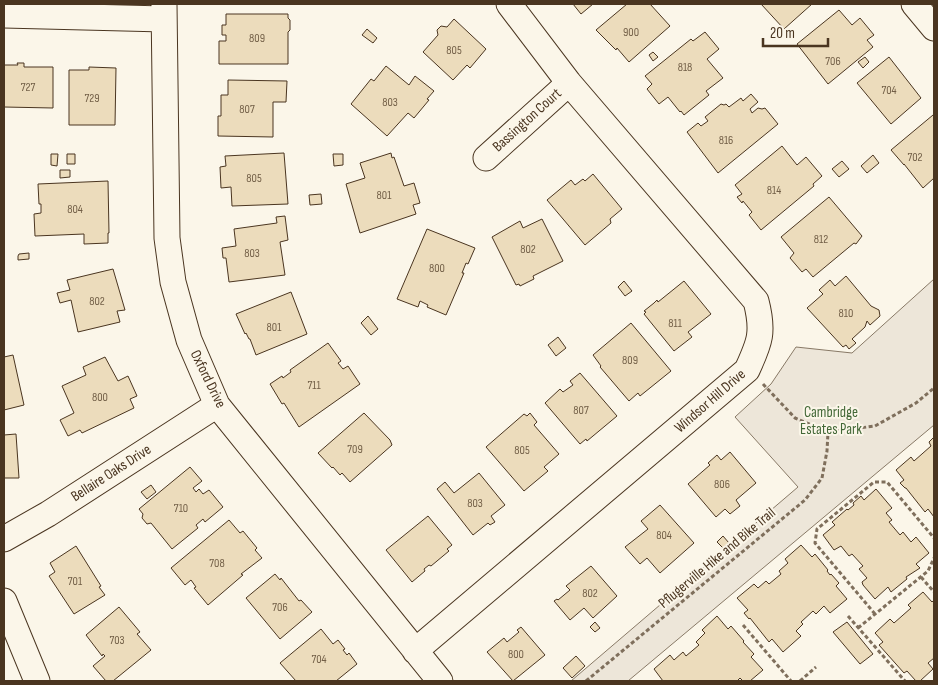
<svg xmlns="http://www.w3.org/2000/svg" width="938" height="685" viewBox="0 0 938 685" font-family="'Sofia Sans Condensed',sans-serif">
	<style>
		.green { fill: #ede6d9; stroke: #887966 }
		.building { fill: #ecdcbc; stroke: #4a3520 }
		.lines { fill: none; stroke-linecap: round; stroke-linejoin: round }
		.minor-casing { stroke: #4a3520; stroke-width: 27 }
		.path { stroke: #7f6f5c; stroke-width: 3; stroke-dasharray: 4 2.5; stroke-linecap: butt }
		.minor { stroke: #fbf6e9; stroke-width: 25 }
		.labels { text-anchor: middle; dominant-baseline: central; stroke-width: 4; stroke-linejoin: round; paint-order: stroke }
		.number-label { font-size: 12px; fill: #725f47 }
		.street-label { font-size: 15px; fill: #4a3520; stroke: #fbf6e9 }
		.park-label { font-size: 15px; fill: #436837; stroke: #fbf6e9 }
	</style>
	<rect width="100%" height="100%" fill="#fbf6e9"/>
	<path class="green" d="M934,279V425L628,681H571L798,487L735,417L771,384L796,347L852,353Z"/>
	<path class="building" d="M573,4H593L581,14Z
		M627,4H650L670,26L629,62L617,48L616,50L596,30Z
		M761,4H812L784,29Z
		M839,10L852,25L860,18L874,35L867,40L873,47L828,84L797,44Z
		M226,14H288V18L290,20V30L288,32V64H219V41H226V35H222V25H226Z
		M454,19L486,49L470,68L467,65L453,80L423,52L438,35L437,30L441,26L447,27Z
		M367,29L377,38L373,43L362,35Z
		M705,32L719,49L707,59L723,78L706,91L709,95L684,115L681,111L680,112L668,97L659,104L647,89L652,84L645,76L691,39L693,41Z
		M653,52L658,57L653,61L649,55Z
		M865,57L869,62L863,68L858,62Z
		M889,57L921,98L891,124L857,83Z
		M17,63H24V67H53V108L4,107V65H18Z
		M386,66L409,85L415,76L434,91L427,99L429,100L414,118L408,113L387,136L351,104L371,79L374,81Z
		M89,67L116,68L115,125H69V70H89Z
		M228,80L287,81L286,102H273V137L218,136V116H221V95H228Z
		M751,94L758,102L750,109L752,113L758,108L762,109L765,108L778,124L718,173L687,132L698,123L701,126L708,121L705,117L721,104L724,105L726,104L729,107L741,98L743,101Z
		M933,115L934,116V178L923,188L904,164V165L891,150Z
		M782,146L797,165L806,157L822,176L813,184L814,186L761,230L749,215L752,212L743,201L742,203L737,197L742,194L735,185Z
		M284,153L288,204L232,206L231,187L221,188L220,167L226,166L225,156Z
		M391,153L392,158L394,157L404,186L414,183L420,203L413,205L416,214L360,233L346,184L365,178L360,163Z
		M51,154H58L57,166L51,165Z
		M67,154H75V164H67Z
		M333,154H343V165L334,166Z
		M873,155L879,163L867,173L861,166Z
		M842,161L849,169L839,177L832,169Z
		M60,170H70V177L60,178Z
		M593,174L622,209L610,219L611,223L585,245L547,200L571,180L575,185L583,179L585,181Z
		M108,181L109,233H108V243L84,244V234L35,236L34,214L41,213V204H39L38,184Z
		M321,194L322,204L310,205L309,195Z
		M829,197L862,236L856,244L854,243L813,277L806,269L802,272L790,258L794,253L781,237Z
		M285,216L288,240L280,242L285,275L229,282L226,258H223L222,248L236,246L234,229L277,223L276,217Z
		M542,219L563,261L533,276L534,279L520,286L519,284L516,285L492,237L520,221L523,228Z
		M427,229L475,248L468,264L466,263L462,273H464L446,315L427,307L428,305L420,301L418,307L397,299Z
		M29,253V259L18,260V256L19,254Z
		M113,269L125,310L117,311L120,322L78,332L71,300L60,303L57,293L70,290L67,280Z
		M846,276L871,306L879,310L880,316L870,325L867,321L865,327L852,339L856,343L849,349L846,345L843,347L807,308L823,294L819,290L830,280L835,286Z
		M624,281L632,291L625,296L618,287Z
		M684,281L711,314L688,332L692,337L674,351L644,314L646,312L644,311L654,303L657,300L658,302Z
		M291,292L307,334L256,355L250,339H249L246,333L245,334L236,314Z
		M368,316L378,329L371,335L361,323Z
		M631,323L671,371L640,396L638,393L629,401L600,367L601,366L593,355Z
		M558,337L566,348L556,356L548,345Z
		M328,343L341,361L338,363L343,369L348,366L360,384L299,427L284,403L282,404L270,384L282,376L283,378L291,372L290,370Z
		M13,355L24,405L4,410V357Z
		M105,357L118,381L128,376L137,396L130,399L134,408L82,433L80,430L68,436L60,420L74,413L62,386L86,375L83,367Z
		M580,373L617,416L587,441L586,439L580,444L545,403L560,389L563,392L573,385L570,381Z
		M364,413L390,440L392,445L350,482L342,473L340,475L333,467L332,468L318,453Z
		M530,413L537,422L534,425L559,454L544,467L548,471L524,491L486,447L524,414L527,416Z
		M16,434L19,478H4V435Z
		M934,437V517L928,509L925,512L906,488H905L900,483L904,480L896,470L911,457L914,461L931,446L929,442Z
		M730,452L756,483L736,500L740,506L730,514L725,509L716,517L688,484L710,465L708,463L717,455L721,460Z
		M190,467L202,481L193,488L196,492L199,489L203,494L209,490L223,507L205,522L203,519L196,525L198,528L172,549L151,523L147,524L142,518L143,514L139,509Z
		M479,473L505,505L491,516L495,522L490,525L488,523L473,535L437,489L445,482L454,493Z
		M151,485L156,492L147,499L141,492Z
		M876,489L892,508L886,513L892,520L889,522L900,535L903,532L911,542L916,537L929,553L916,564L920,568L906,577L907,579L891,592L888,587L875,599L863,585L862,582L867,578L859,569L863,566L852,554L849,556L841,546L834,550L823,535L835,525L832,522L847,509L848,510L854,505L853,503L861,496L864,500Z
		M660,505L694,543L660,573L647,558L640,564L625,547L648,529L641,521Z
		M428,516L452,545L447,549L449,551L431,566L429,565L424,569L425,571L412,582L386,550Z
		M229,520L240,533L243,531L257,548L255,550L262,558L241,574L243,575L208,605L194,588L196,587L191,580L185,585L171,568Z
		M723,536L729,543L723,548L717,542Z
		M801,545L812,557L815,554L828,570L827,571L830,575L831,574L839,583L836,586L847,599L830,613L824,606L816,614L813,611L801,622L803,624L796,631L801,636L783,652L772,639L769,642L750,618L749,619L744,613L748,610L737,598L754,584L758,588L766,581L769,584L781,574L779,571L788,563L785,559Z
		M76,546L101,586L99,587L105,595L74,614L49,576L55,572L50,563Z
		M591,566L617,596L593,618L584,608L570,620L554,601L557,599L558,600L570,590L566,586Z
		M275,574L280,580L281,578L299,601L301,600L312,612L280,639L246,598Z
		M923,592L932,602L934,600V658L928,663L933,669L920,681H916L907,671L904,673L879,645L883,642L875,633L890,619L894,623L911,608L908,605Z
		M119,607L140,632L137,634L151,650L113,681H106L93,666L105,656L103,654L102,656L86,635Z
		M717,616L728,629L731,626L744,641L743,642L754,654L751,657L763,670L750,681H743L740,678L737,681H663L654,669L670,655L674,660L683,652L686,656L699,645L696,642L705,633L702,630Z
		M595,622L600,628L595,632L590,627Z
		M847,622L873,654L860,664L833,632Z
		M521,627L545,655L513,681L487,652L504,638L507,642L519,632L517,630Z
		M321,629L333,644L338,640L345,649L343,650L347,655L349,653L357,664L336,681H296L280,663Z
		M576,656L585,666L572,678L563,668Z"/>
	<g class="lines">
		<g class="minor-casing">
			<path id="minor" d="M164,4L167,238L173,282L189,340L217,405L440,681
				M914,4L934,28
				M4,15L164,19
				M486,158L569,83
				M4,539L48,514L217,405
				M4,601L37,681
				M415,651L747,370C760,342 764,332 756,301L569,83L509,4"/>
		</g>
		<path class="path" d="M763,384L795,418L828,432L875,426L916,403L934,388
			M921,577L934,592
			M875,614L815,543L817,529L874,482H887L934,538
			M848,616L905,681
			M743,625L791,681
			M858,628L928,571L934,558
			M586,681L805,500L822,478L827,451L828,432
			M800,681L816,667"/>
		<use href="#minor" class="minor"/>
	</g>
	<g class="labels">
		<g class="number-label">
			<text x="631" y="32">900</text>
			<text x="257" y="38">809</text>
			<text x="454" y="50">805</text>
			<text x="833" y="61">706</text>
			<text x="685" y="67">818</text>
			<text x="28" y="87">727</text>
			<text x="889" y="90">704</text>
			<text x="92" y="98">729</text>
			<text x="390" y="102">803</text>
			<text x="247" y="109">807</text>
			<text x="726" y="140">816</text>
			<text x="915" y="157">702</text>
			<text x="254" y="178">805</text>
			<text x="774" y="190">814</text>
			<text x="384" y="195">801</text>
			<text x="75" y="209">804</text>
			<text x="821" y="239">812</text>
			<text x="528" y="249">802</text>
			<text x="252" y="253">803</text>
			<text x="437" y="268">800</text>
			<text x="97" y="301">802</text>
			<text x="846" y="313">810</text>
			<text x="675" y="323">811</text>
			<text x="274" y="327">801</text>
			<text x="630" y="360">809</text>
			<text x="314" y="385">711</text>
			<text x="100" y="397">800</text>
			<text x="581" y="410">807</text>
			<text x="355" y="449">709</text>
			<text x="522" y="450">805</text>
			<text x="722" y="484">806</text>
			<text x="475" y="503">803</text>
			<text x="181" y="508">710</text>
			<text x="664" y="535">804</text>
			<text x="217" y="563">708</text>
			<text x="75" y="581">701</text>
			<text x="590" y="593">802</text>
			<text x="280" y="607">706</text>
			<text x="117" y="640">703</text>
			<text x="516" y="654">800</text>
			<text x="319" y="659">704</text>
		</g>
		<g class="street-label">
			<text transform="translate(527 120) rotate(-42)">Bassington Court</text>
			<text transform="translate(208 379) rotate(64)">Oxford Drive</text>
			<text transform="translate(710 401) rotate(-41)">Windsor Hill Drive</text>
			<text transform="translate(111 473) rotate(-33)">Bellaire Oaks Drive</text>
			<text transform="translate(717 558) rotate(-40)">Pflugerville Hike and Bike Trail</text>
		</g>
		<g class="park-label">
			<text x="831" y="412">Cambridge<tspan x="831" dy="17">Estates Park</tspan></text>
		</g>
	</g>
	<rect width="938" height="685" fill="none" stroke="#4a3520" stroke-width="10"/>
	<path d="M763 38v8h65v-8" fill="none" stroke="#4a3520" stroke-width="2.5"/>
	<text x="770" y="38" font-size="15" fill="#4a3520" stroke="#fbf6e9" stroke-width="4" paint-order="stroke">20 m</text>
</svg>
